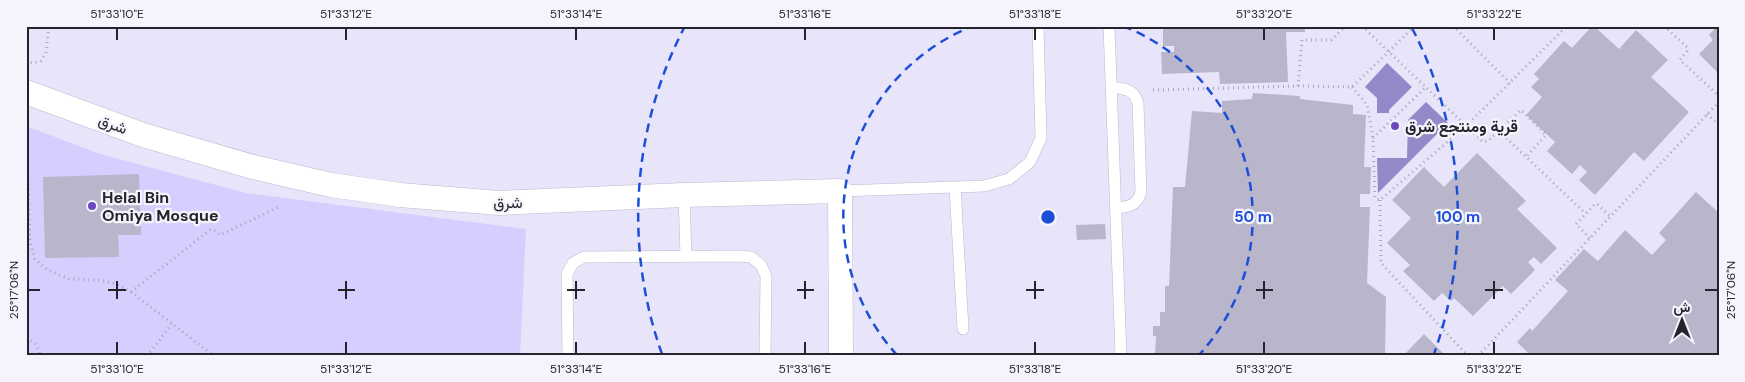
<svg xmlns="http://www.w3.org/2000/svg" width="1745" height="382" viewBox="0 0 1745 382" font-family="'DM Sans',Vazirmatn,sans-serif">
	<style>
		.green { fill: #d6ceff }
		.water { fill: #9588c9 }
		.building { fill: #b9b6cb }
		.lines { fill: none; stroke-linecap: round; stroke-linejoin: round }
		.lane-casing { stroke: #bcb9ce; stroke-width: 12 }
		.street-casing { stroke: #bcb9ce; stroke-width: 25 }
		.path { stroke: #a8a5b6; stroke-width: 3; stroke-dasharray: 1 4; stroke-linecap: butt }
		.lane { stroke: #fff; stroke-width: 11 }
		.street { stroke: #fff; stroke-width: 24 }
		.ticks { fill: none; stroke: #25242c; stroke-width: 2 }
		.ring { fill: none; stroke: #1d4ed8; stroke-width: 2.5; stroke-dasharray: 9 6 }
		.poi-dot { fill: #6c47c0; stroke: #f5f4fd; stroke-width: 2 }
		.labels { text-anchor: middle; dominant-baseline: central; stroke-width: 4.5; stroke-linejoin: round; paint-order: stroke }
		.street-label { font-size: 16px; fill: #25242c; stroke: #f5f4fd }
		.poi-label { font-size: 16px; font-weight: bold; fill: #25242c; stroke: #f5f4fd; text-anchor: start }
		.centre { fill: #1d4ed8; stroke: #f5f4fd; stroke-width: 2.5 }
		.ring-label { font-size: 15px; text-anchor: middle; font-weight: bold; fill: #1d4ed8; stroke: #f5f4fd; stroke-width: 4.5; stroke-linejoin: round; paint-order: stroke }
		.neatline { fill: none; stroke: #25242c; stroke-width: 2 }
		.ticks-label { font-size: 12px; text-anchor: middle; fill: #25242c }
	</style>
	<rect width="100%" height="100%" fill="#e8e5fa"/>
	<path class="green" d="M26,126L100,154L246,193L526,229L520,356H26Z"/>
	<path class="water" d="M1387,63L1412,87L1389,110V113H1377V98L1365,87Z
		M1426,102L1448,123L1378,193L1377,158H1407L1408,120Z"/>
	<path class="building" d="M1163,26H1305V32H1286L1288,82L1220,84L1219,72L1162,74L1161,52H1174V46H1163Z
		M1592,26H1594L1619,49L1636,30L1668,60L1651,77L1689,112L1644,161L1634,152L1595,195L1579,180L1587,172L1580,165L1572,174L1547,151L1555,142L1526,115L1542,97L1531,87L1539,79L1534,74L1564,41L1572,48Z
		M1717,26H1719V74L1699,54L1713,40L1709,35Z
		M1253,93L1300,96V99L1353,105V114L1366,115L1364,167H1371L1370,194H1360V207H1370L1367,283L1386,297L1385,356H1155L1156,336H1153V326H1160V312H1165V286H1169L1173,187H1185L1192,111L1222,113V101L1252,99Z
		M1477,153L1526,201L1517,209L1557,248L1541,264L1534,257L1528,262L1535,270L1511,294L1503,286L1473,316L1454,298L1451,301L1442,293L1434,301L1403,271L1410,265L1387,243L1411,218L1392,200L1424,167L1444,187Z
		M139,174L141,235H118L119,257L45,258L43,177Z
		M1696,192L1719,213V356H1531L1517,342L1530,328L1532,331L1568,291L1555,280L1584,249L1598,261L1625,230L1652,255L1666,240L1659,233Z
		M1105,224L1106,239L1077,240L1076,225Z
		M1424,334L1446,356H1403Z"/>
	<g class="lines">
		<g class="lane-casing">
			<path id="lane" d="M1109,26L1121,356
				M1112,87C1125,89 1134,89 1138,103L1141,192C1137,206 1128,207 1116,208
				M955,187L963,329
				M840,191L984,186L1009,179L1030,162L1041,138L1038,26
				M684,195L686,256
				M568,356L567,274L573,263L584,257L739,256L751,257L761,265L766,276L765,356"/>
		</g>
		<g class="street-casing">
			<path id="street" d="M26,92L143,135L253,167L331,185L400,195L499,203L684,195L840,191L841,356"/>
		</g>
		<path class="path" d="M1362,26L1483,142L1488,141L1521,110L1546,135L1526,157
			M1453,26L1510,83
			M1664,26L1687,47V51L1680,60L1719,96
			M26,61L33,63L41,61L46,53L49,26
			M1298,86L1302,40H1331L1346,26
			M1352,87L1367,105L1373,138L1375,198L1380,200L1466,126L1567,26
			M1153,90L1298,86L1352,87L1415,26
			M1707,114L1719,125
			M26,129L30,243L35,259L48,270L69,279L98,280L113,283L131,292L214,356
			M1499,131L1586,214
			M1373,138L1426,87
			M1380,200L1381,263L1468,356
			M1590,238L1576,224L1595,204H1597L1610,216
			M131,292L210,230H214L220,235L279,207
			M26,339C35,341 39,347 40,356
			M147,356L172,324
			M1478,356L1719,102"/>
		<use href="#lane" class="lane"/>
		<use href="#street" class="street"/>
	</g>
	<path class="ticks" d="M117,28V40M346,28V40M576,28V40M805,28V40M1035,28V40M1264,28V40M1494,28V40M117,281V299M346,281V299M576,281V299M805,281V299M1035,281V299M1264,281V299M1494,281V299M28,290H40M108,290H126M338,290H355M567,290H585M797,290H814M1026,290H1044M1256,290H1273M1485,290H1503M1705,290H1718M117,342V354M346,342V354M576,342V354M805,342V354M1035,342V354M1264,342V354M1494,342V354"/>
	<g class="ring">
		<path d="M897 355A205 205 0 0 1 973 26M1123 26A205 205 0 0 1 1199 355"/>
		<path d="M662 354A410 410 0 0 1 684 28M1412 28A410 410 0 0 1 1434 354"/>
	</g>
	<g class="poi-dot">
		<circle cx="1395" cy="126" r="5"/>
		<circle cx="92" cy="206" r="5"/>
	</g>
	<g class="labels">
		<g class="street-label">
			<text transform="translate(113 124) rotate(20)">شرق</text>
			<text x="508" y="202">شرق</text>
		</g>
		<g class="poi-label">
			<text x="1405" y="126">قرية ومنتجع شرق</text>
			<text x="102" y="197">Helal Bin<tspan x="102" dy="18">Omiya Mosque</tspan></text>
		</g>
	</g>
	<circle cx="1048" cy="217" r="8" class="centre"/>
	<g class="ring-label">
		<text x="1253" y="222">50 m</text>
		<text x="1458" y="222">100 m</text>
	</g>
	<rect width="1745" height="382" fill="none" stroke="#f5f4fd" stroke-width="55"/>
	<g transform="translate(1682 320)" stroke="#f5f4fd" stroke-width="4" paint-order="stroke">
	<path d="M0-4L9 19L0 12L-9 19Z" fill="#25242c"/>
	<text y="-8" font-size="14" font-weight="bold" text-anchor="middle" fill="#25242c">ش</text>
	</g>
	<rect x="28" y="28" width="1690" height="326" class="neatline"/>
	<g class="ticks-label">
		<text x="117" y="18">51°33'10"E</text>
		<text x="346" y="18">51°33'12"E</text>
		<text x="576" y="18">51°33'14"E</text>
		<text x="805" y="18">51°33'16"E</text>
		<text x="1035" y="18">51°33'18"E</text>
		<text x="1264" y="18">51°33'20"E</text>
		<text x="1494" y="18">51°33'22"E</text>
		<text transform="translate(14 290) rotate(-90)" y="4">25°17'06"N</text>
		<text transform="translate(1731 290) rotate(-90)" y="4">25°17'06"N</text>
		<text x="117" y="373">51°33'10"E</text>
		<text x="346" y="373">51°33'12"E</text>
		<text x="576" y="373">51°33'14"E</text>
		<text x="805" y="373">51°33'16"E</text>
		<text x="1035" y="373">51°33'18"E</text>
		<text x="1264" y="373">51°33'20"E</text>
		<text x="1494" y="373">51°33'22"E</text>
	</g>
</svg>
